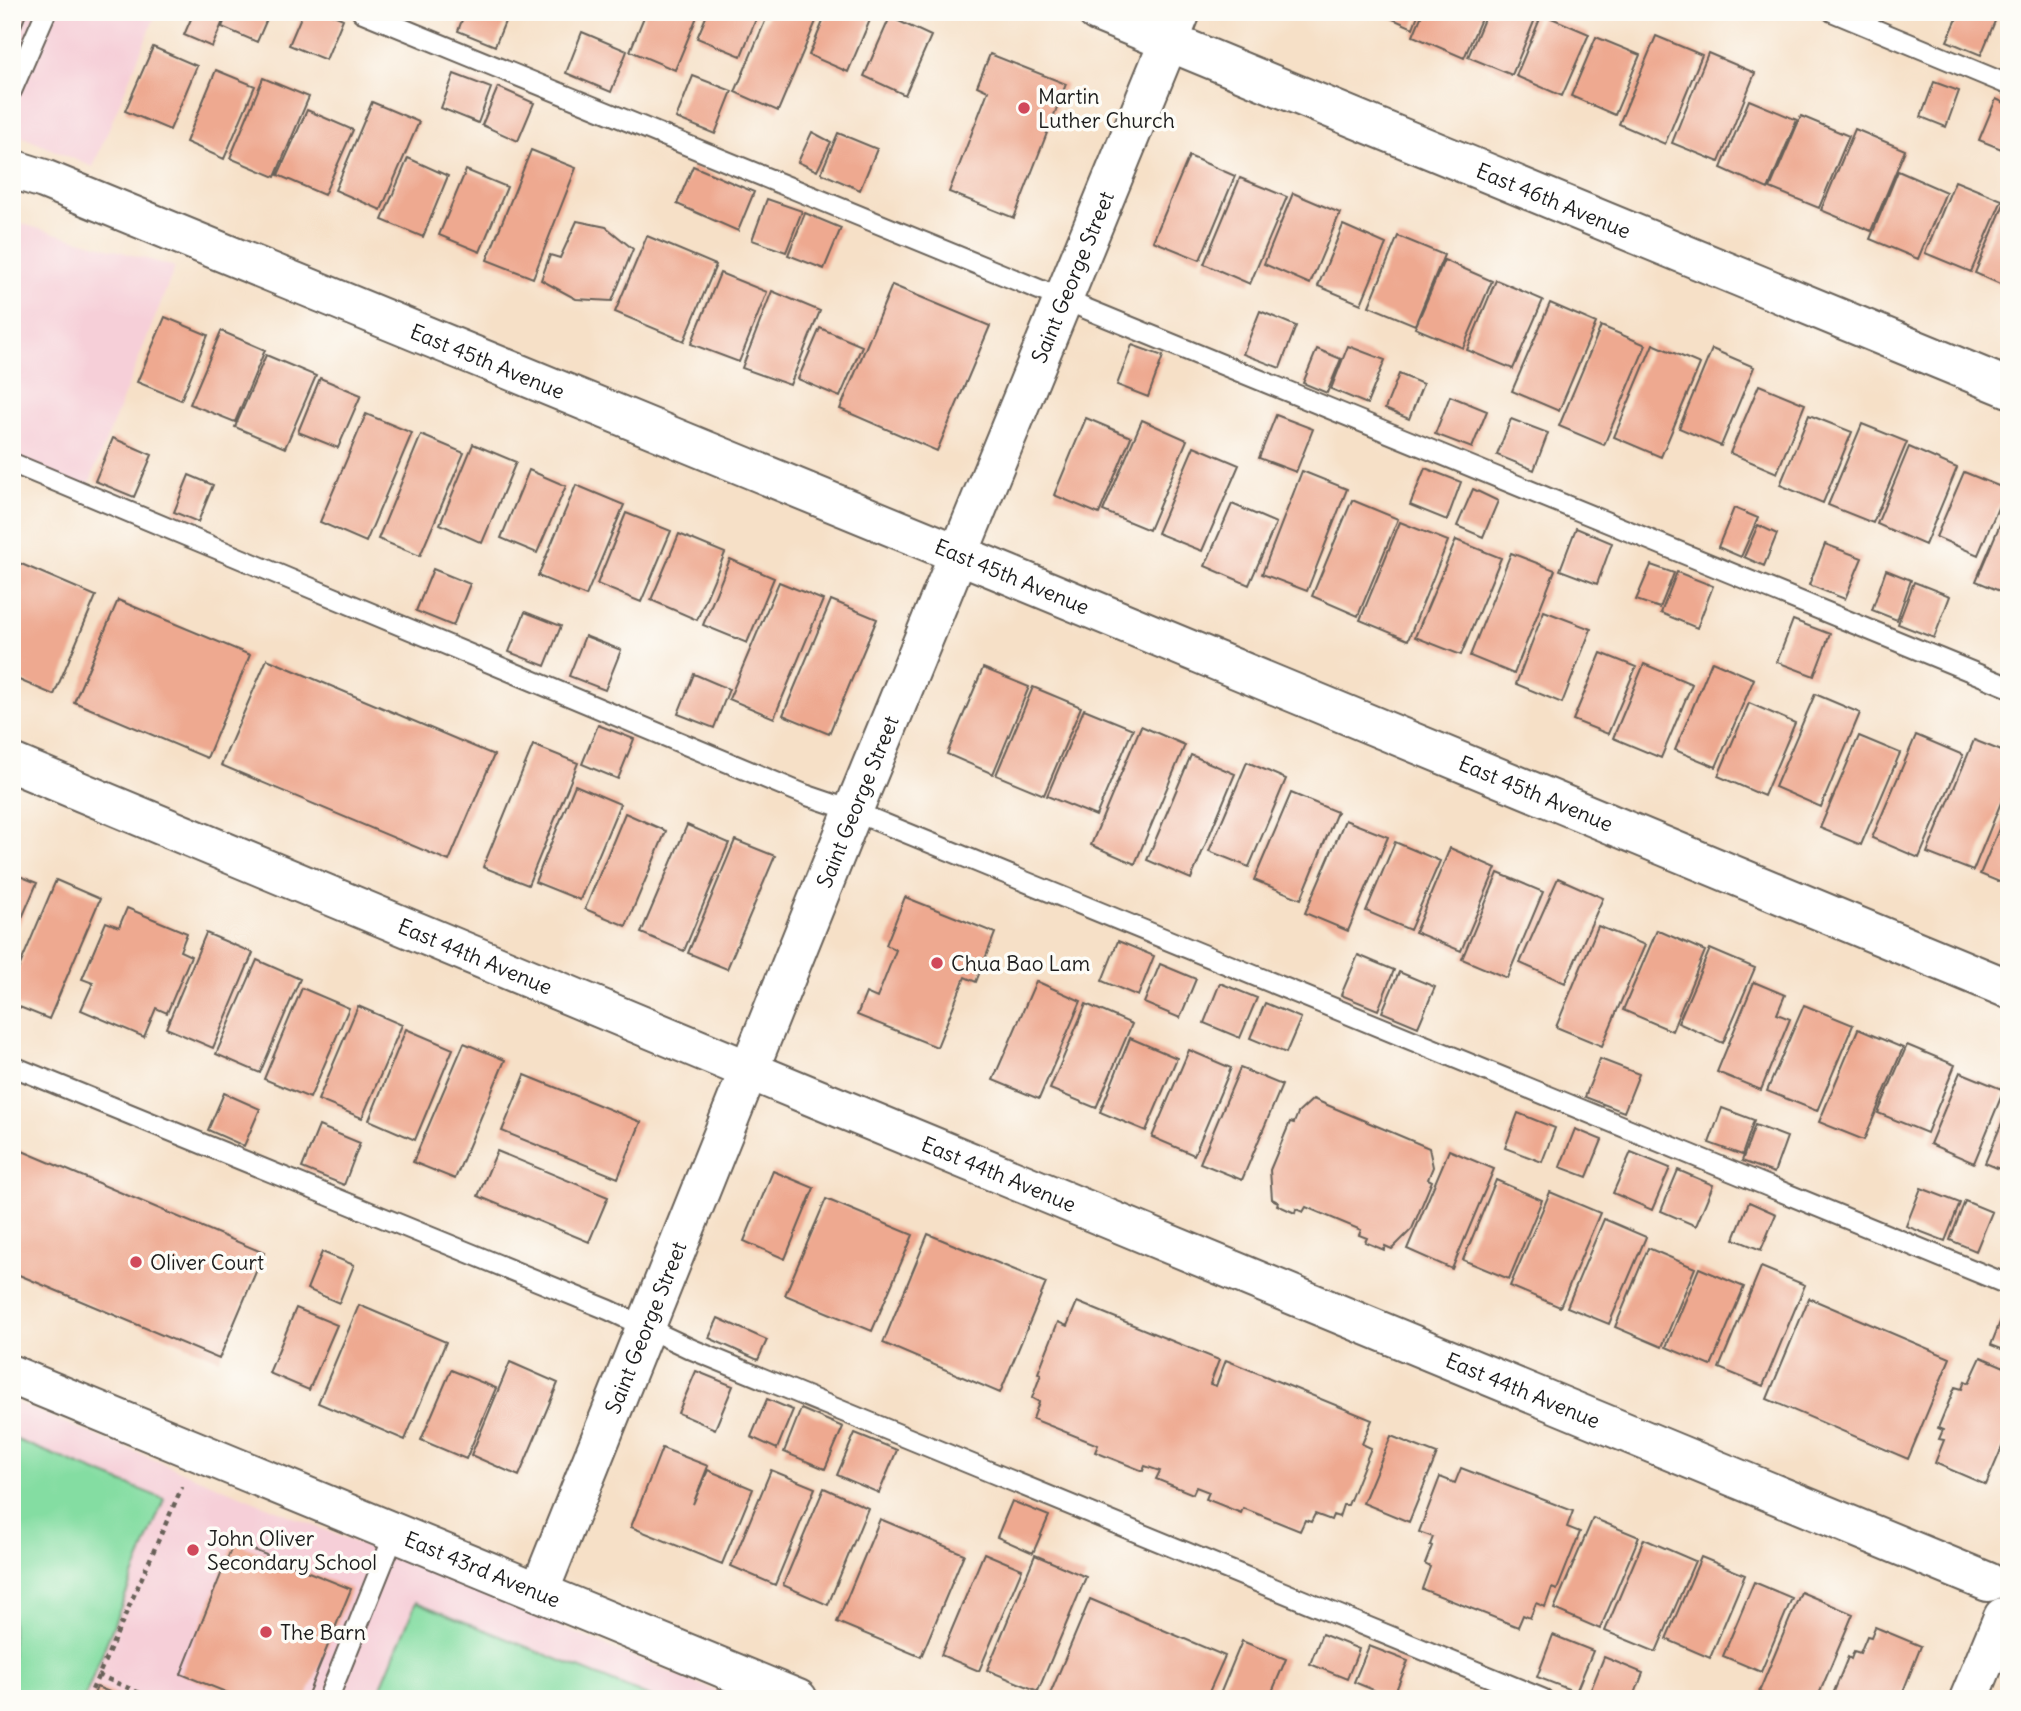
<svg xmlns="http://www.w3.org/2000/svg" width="2021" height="1711" viewBox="0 0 2021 1711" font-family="Delius,sans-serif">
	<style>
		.built { fill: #f6cfd8 }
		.green { fill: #84dda2; stroke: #507c5f; stroke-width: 2 }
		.building { fill: #eea990 }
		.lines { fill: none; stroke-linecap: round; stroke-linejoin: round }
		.service-casing { stroke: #686158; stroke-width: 23 }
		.minor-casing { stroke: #686158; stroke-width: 42 }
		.path { stroke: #686158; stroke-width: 4.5; stroke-dasharray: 5 5; stroke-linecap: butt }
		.service { stroke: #fff; stroke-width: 19 }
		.minor { stroke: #fff; stroke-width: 38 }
		.poi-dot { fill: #d1495b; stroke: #fdfcf7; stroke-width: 2.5 }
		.labels { text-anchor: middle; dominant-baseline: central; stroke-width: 7; stroke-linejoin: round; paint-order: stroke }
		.poi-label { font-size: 21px; fill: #1c1c1c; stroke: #fdfcf7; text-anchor: start }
		.street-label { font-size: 21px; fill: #1c1c1c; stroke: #fdfcf7 }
	</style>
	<rect width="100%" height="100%" fill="#fdfcf7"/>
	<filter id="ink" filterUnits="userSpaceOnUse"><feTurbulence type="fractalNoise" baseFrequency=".0143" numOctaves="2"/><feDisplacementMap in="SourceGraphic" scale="14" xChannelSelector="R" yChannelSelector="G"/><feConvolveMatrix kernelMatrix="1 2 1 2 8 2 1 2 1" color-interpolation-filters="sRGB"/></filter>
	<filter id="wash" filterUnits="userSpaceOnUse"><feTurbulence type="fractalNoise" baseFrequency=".00686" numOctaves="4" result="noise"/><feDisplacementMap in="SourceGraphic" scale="28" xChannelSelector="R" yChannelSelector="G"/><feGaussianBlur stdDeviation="1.57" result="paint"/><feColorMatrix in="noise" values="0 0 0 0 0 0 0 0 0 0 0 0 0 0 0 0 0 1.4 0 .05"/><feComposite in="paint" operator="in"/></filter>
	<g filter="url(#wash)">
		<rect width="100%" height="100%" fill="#f6e0c7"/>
		<path class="built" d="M12,12H157L93,167L23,137L20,132L18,111L12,109Z
			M12,221L175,267L85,494L12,463Z
			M12,1401L735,1699H12Z"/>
		<path class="green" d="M12,1438L164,1499L84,1699H12Z
			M416,1602L655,1699H376Z"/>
		<g id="blocks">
			<path class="building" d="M12,12H27L12,49Z
				M194,12H227L212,47L184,35Z
				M228,12H270L257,42L222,27Z
				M303,12H327L343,19L326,60L289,45Z
				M465,12H509L495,46L458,31Z
				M646,12H699L675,70L630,51Z
				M708,12H759L741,56L697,38Z
				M769,12H820L778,111L735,92Z
				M827,12L873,13L848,72L809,55Z
				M1377,12H1419L1413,28Z
				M1423,12H1484L1464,58L1413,36Z
				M1487,12H1538L1512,75L1468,57Z
				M1960,12L1998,14L1981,55L1947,41Z
				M1542,14L1589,34L1562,96L1516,76Z
				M890,17L931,36L905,95L864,76Z
				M582,32L627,51L611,92L566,73Z
				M1656,36L1702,55L1665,144L1619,124Z
				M1596,37L1640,55L1615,115L1571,96Z
				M2009,46V66L2002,63Z
				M153,47L197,66L170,130L125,111Z
				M1708,53L1755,73L1719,162L1672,143Z
				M990,54L1066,84L1014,218L949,192L988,91L977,86Z
				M216,70L255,86L224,159L186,142Z
				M454,74L491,88L478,123L441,108Z
				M693,76L732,91L715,134L676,118Z
				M263,78L309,97L275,177L230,158Z
				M1934,82L1959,91L1946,127L1921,117Z
				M498,87L534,103L518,141L482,125Z
				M1996,99L2009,105V152L1979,140Z
				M1749,100L1797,120L1768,189L1721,168Z
				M372,102L419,122L381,210L335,190Z
				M307,110L353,130L324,195L278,175Z
				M1801,116L1849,136L1819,208L1770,188Z
				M1855,129L1905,150L1871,231L1821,210Z
				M812,132L831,142L817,171L798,162Z
				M838,133L877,149L860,190L821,173Z
				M531,150L576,168L533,278L487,260Z
				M1189,156L1235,176L1200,260L1153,241Z
				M408,158L448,176L423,237L382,220Z
				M693,166L754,192L738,231L677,204Z
				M466,170L507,187L480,252L439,235Z
				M1898,171L1946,192L1918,259L1870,239Z
				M1240,178L1287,197L1250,284L1204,264Z
				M1955,181L2002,200L1971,272L1925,253Z
				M2009,192V288L1975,273Z
				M1293,193L1340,213L1310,284L1264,264Z
				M767,199L802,211L786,252L752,240Z
				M805,213L841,228L824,269L788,255Z
				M577,221L606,227L633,249L612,301L576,299L541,280L550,255L560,258Z
				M1343,225L1386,244L1361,304L1318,286Z
				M647,236L716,265L684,341L615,312Z
				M1398,236L1444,255L1415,325L1369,306Z
				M1444,260L1492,281L1463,348L1415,328Z
				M720,273L767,292L739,362L691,344Z
				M1496,280L1543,300L1513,369L1467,350Z
				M892,285L990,326L937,451L840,409Z
				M772,291L820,311L790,385L742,368Z
				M1550,303L1596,323L1559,411L1512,391Z
				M1260,311L1296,326L1280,368L1243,354Z
				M165,317L208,335L181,400L137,382Z
				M1601,326L1646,345L1604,445L1559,426Z
				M820,328L862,346L840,397L798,379Z
				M221,331L265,350L235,422L190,404Z
				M1653,344L1700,364L1661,457L1614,437Z
				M1132,345L1163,356L1148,397L1117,385Z
				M1348,346L1385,360L1367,404L1331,389Z
				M1317,349L1341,359L1327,393L1303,383Z
				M1712,349L1754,367L1721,446L1679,428Z
				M266,355L316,376L285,448L235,427Z
				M1399,374L1423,384L1409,419L1385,409Z
				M320,378L361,395L338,448L298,432Z
				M1759,385L1805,404L1777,473L1730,453Z
				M1450,396L1487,411L1472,448L1435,434Z
				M366,414L412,433L366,542L320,522Z
				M1276,415L1313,429L1296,472L1259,458Z
				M1809,415L1852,432L1823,503L1780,485Z
				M1086,418L1131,437L1099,514L1054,495Z
				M1511,419L1548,433L1534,470L1497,455Z
				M1142,420L1187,440L1149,530L1103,511Z
				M1862,424L1907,442L1873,523L1828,505Z
				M421,435L464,453L420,556L378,539Z
				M113,438L152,455L134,497L95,481Z
				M473,444L516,462L482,543L440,524Z
				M1194,446L1239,465L1202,551L1157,533Z
				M1909,447L1957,468L1925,545L1877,524Z
				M1425,468L1461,482L1447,520L1410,505Z
				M529,470L566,486L537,553L501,538Z
				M1302,471L1347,489L1307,591L1262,574Z
				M1964,472L2006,489L1978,555L1936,537Z
				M189,475L213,485L198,522L174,512Z
				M576,485L624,505L586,596L538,576Z
				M1473,489L1498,501L1483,537L1457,526Z
				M1352,500L1398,519L1358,616L1312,596Z
				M2009,503V595L1976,581Z
				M1232,504L1276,523L1249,585L1205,566Z
				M1734,508L1758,518L1741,557L1718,547Z
				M626,513L671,531L641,602L597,584Z
				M1400,522L1448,541L1408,640L1360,620Z
				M1758,525L1777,534L1764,566L1744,557Z
				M1576,528L1612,543L1597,584L1560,570Z
				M679,534L725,553L697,620L651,600Z
				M1456,540L1501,558L1461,655L1415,637Z
				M1825,544L1862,558L1845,599L1809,585Z
				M1511,553L1555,570L1514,674L1470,656Z
				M730,559L774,578L747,643L703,625Z
				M12,560L96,596L54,695L12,677Z
				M1651,565L1674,573L1660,608L1636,600Z
				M433,569L470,584L453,626L416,611Z
				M1886,570L1911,580L1897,620L1872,610Z
				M1677,572L1713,586L1697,628L1661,613Z
				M779,582L823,600L774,718L729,699Z
				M1914,582L1950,596L1934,638L1898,624Z
				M118,600L250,655L207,758L74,702Z
				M831,600L877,619L829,734L783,715Z
				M1544,611L1591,629L1562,703L1516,684Z
				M525,612L561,626L545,666L509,652Z
				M1793,620L1830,634L1814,676L1777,662Z
				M585,636L621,650L605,690L569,676Z
				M1601,653L1636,667L1608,734L1573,720Z
				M267,659L494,755L449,861L221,765Z
				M1712,661L1754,679L1716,767L1675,750Z
				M1644,664L1692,684L1661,758L1613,738Z
				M983,668L1029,687L993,774L947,754Z
				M694,674L729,689L714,728L678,714Z
				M1033,687L1081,707L1044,795L996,775Z
				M1815,694L1860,713L1821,807L1775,787Z
				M1749,703L1795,723L1764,796L1718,776Z
				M1084,709L1133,729L1096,816L1047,796Z
				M598,725L634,739L618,779L582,764Z
				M1141,726L1185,745L1135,864L1091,845Z
				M1916,735L1963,755L1919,858L1872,838Z
				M1859,736L1900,753L1861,845L1820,828Z
				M1974,740L2009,754V783L1973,871L1927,853Z
				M533,745L578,763L528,885L483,867Z
				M1191,755L1235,774L1191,879L1147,860Z
				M1247,762L1286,779L1249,867L1209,851Z
				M575,785L620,804L580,900L535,882Z
				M1291,793L1337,812L1301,899L1254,880Z
				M2009,805V886L1980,874Z
				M625,813L666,831L626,926L585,909Z
				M1345,820L1388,837L1348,931L1305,913Z
				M687,825L729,843L684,951L641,933Z
				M735,840L775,856L727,969L688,953Z
				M1395,842L1440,861L1410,930L1366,911Z
				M1450,848L1496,868L1461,951L1415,932Z
				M12,873L37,883L12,941Z
				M1498,873L1543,892L1507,978L1462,959Z
				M1558,878L1603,898L1565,983L1520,963Z
				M56,880L100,899L49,1019L12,1004V984Z
				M905,897L995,933L976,982L965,977L937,1047L857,1015L866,993L877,998L896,950L886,945Z
				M127,908L187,933L180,951L191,956L167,1013L156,1008L144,1037L81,1010L93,983L82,979L106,922L119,927Z
				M1598,926L1645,945L1602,1046L1556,1027Z
				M1657,930L1705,951L1672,1031L1623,1010Z
				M206,933L253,953L213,1048L166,1028Z
				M1118,941L1154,956L1138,996L1102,981Z
				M1710,949L1755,968L1723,1043L1678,1023Z
				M1358,955L1394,970L1378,1010L1341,995Z
				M257,960L300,979L260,1073L216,1054Z
				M1160,964L1196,979L1180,1018L1144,1003Z
				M1399,972L1435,987L1418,1027L1382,1012Z
				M1036,981L1081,1001L1039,1099L993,1080Z
				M1754,982L1785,995L1777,1014L1790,1019L1761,1090L1717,1072Z
				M1220,983L1257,998L1240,1038L1204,1023Z
				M302,988L349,1008L310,1098L264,1079Z
				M1265,1003L1301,1018L1286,1053L1250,1038Z
				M1086,1004L1132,1024L1096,1108L1050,1089Z
				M1804,1005L1853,1025L1817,1111L1767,1091Z
				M358,1006L402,1025L362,1118L318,1100Z
				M406,1029L453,1049L415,1140L369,1120Z
				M1858,1029L1903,1048L1864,1140L1819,1122Z
				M1130,1038L1177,1058L1146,1131L1100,1112Z
				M464,1043L505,1060L455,1179L413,1162Z
				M1907,1045L1955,1065L1927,1133L1878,1113Z
				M1189,1050L1231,1068L1194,1155L1152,1137Z
				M1600,1059L1639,1074L1624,1112L1585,1097Z
				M1240,1068L1282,1085L1242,1180L1200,1163Z
				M1960,1072L2004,1090L1974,1163L1930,1144Z
				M525,1075L641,1122L618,1178L502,1131Z
				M224,1093L260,1109L244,1146L208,1130Z
				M1313,1099L1429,1148L1433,1167L1428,1179L1432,1181L1412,1229L1392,1249L1385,1246L1384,1250L1365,1242L1367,1238L1359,1235L1361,1230L1306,1207L1303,1212L1296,1209L1295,1213L1277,1205L1278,1202L1272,1199L1270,1170L1290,1122L1294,1123L1298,1113Z
				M2009,1106V1173L1985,1163Z
				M1722,1108L1754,1120L1742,1155L1709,1143Z
				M1518,1113L1555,1128L1542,1162L1505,1148Z
				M1755,1125L1787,1137L1774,1173L1742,1161Z
				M319,1126L360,1143L344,1185L302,1168Z
				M1575,1129L1602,1140L1587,1177L1560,1167Z
				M13,1147L264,1253L219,1359L12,1272Z
				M1449,1150L1494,1169L1452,1269L1407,1249Z
				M497,1151L608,1197L589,1242L478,1196Z
				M1631,1152L1670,1168L1652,1210L1613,1193Z
				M1678,1170L1713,1185L1696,1226L1661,1211Z
				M773,1171L814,1188L785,1259L744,1241Z
				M1496,1180L1542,1200L1509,1279L1463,1260Z
				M1921,1188L1960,1203L1945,1241L1906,1226Z
				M1550,1192L1600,1213L1560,1307L1510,1286Z
				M826,1199L913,1235L872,1331L785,1295Z
				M1965,1201L1992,1212L1976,1251L1950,1240Z
				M1749,1202L1776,1214L1761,1250L1734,1239Z
				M1604,1219L1646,1237L1609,1324L1567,1307Z
				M928,1234L1046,1283L1000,1393L883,1343Z
				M1648,1248L1695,1268L1662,1347L1615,1327Z
				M322,1252L354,1265L339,1303L307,1289Z
				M1761,1267L1805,1285L1763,1386L1719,1368Z
				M1699,1268L1744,1287L1711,1366L1666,1347Z
				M1809,1298L1950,1358L1908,1459L1767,1399Z
				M1077,1302L1219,1360L1210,1384L1216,1386L1226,1360L1372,1420L1362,1444L1371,1448L1348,1505H1343L1339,1517L1333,1515L1331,1520L1315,1514L1311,1522L1305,1520L1300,1531L1243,1508L1241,1513L1206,1499L1209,1492L1196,1487L1193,1494L1156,1479L1160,1471L1145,1466L1143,1471L1095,1452L1098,1445L1033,1419L1039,1402L1032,1398L1041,1374L1038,1373L1058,1322L1067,1326Z
				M359,1305L446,1342L405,1440L318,1403Z
				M2006,1307L2009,1308V1352L1991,1345Z
				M296,1308L337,1325L309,1390L269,1373Z
				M718,1318L767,1340L758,1360L709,1338Z
				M1981,1357L2009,1369V1431L1986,1485L1935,1463L1944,1440L1939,1439L1943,1430L1938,1428L1955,1387L1962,1389L1965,1381L1969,1383Z
				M510,1362L558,1383L519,1476L471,1455Z
				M451,1370L496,1388L466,1459L421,1440Z
				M696,1371L733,1386L715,1429L678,1413Z
				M767,1399L793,1410L777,1449L751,1437Z
				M801,1409L843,1427L825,1469L784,1452Z
				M855,1433L897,1450L879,1493L837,1475Z
				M1391,1436L1437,1454L1409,1522L1363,1503Z
				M662,1448L708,1466L693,1504L708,1470L753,1489L722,1564L631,1527Z
				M1461,1468L1573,1511L1567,1527L1580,1532L1557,1590L1552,1588L1545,1607L1536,1603L1530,1618L1523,1615L1518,1627L1422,1589L1430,1567L1425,1564L1432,1546L1430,1545L1433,1537L1419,1532L1440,1477L1455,1483Z
				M771,1470L815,1488L775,1585L731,1566Z
				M824,1488L868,1508L828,1605L783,1585Z
				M1012,1501L1049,1516L1033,1553L997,1537Z
				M1593,1518L1639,1537L1600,1629L1554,1609Z
				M880,1519L964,1554L921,1657L837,1622Z
				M1644,1539L1695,1561L1656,1652L1605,1631Z
				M234,1542L351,1589L306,1699H243L181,1674Z
				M984,1553L1022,1569L979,1671L941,1655Z
				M1035,1555L1086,1577L1038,1691L987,1670Z
				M1701,1557L1745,1575L1710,1658L1666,1639Z
				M1754,1582L1792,1598L1761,1672L1723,1656Z
				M1801,1592L1853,1614L1817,1699H1775L1759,1692Z
				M1090,1599L1225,1656L1206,1699H1048Z
				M1875,1627L1921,1646L1900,1699H1831L1848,1657L1851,1659L1854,1651L1860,1653L1867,1636L1871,1637Z
				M1322,1634L1359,1649L1347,1679L1310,1664Z
				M1553,1635L1593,1651L1576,1692L1537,1677Z
				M1242,1641L1286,1659L1269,1699H1218Z
				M1369,1646L1408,1661L1393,1698L1354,1682Z
				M1604,1657L1643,1673L1633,1699H1587Z
				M97,1687L127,1699H92Z"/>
		</g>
	</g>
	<g filter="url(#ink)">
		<use href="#blocks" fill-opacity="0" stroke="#686158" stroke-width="2"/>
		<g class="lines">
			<g class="service-casing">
				<path id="service" d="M362,12L2009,687
					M1833,12L2009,85
					M12,90L46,12
					M12,463L806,795L853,811L2009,1285
					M12,1066L609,1310L691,1349L1543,1699
					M328,1699L395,1533"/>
			</g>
			<g class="minor-casing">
				<g id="minor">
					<path id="s1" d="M1097,12L2009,388"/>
					<path id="s2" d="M12,169L44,179L1007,574L2009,989"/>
					<path id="s3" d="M12,763L806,1094L1988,1582"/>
					<path id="s4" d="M12,1375L798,1699"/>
					<path id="s5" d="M539,1592L853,811L1181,12"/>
					<path d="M1969,1699L2003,1617"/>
				</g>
			</g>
			<path class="path" d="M98,1675L154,1699
				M88,1699L182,1487"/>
			<use href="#service" class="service"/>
			<use href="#minor" class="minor"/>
		</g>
	</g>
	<g class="poi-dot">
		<circle cx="1024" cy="108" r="7"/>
		<circle cx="937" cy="963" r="7"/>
		<circle cx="136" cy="1262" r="7"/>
		<circle cx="193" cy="1550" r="7"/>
		<circle cx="266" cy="1632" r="7"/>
	</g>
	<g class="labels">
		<g class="poi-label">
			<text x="1038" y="96">Martin<tspan x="1038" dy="24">Luther Church</tspan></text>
			<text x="951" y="963">Chua Bao Lam</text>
			<text x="150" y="1262">Oliver Court</text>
			<text x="207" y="1538">John Oliver<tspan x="207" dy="24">Secondary School</tspan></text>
			<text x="280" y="1632">The Barn</text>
		</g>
		<g class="street-label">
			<text stroke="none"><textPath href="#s1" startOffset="494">East 46th Avenue</textPath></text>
			<text stroke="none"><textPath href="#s5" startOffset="1419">Saint George Street</textPath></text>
			<text stroke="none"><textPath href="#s2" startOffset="513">East 45th Avenue</textPath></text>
			<text stroke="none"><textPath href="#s2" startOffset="1080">East 45th Avenue</textPath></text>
			<text stroke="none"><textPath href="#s2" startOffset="1647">East 45th Avenue</textPath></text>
			<text stroke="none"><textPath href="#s5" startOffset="852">Saint George Street</textPath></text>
			<text stroke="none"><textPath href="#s3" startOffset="502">East 44th Avenue</textPath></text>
			<text stroke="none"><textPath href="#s3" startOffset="1069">East 44th Avenue</textPath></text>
			<text stroke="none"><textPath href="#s5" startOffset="285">Saint George Street</textPath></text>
			<text stroke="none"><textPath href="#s3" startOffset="1636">East 44th Avenue</textPath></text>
			<text stroke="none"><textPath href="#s4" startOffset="509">East 43rd Avenue</textPath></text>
		</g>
	</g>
	<rect width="2021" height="1711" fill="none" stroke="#fdfcf7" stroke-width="42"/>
</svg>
